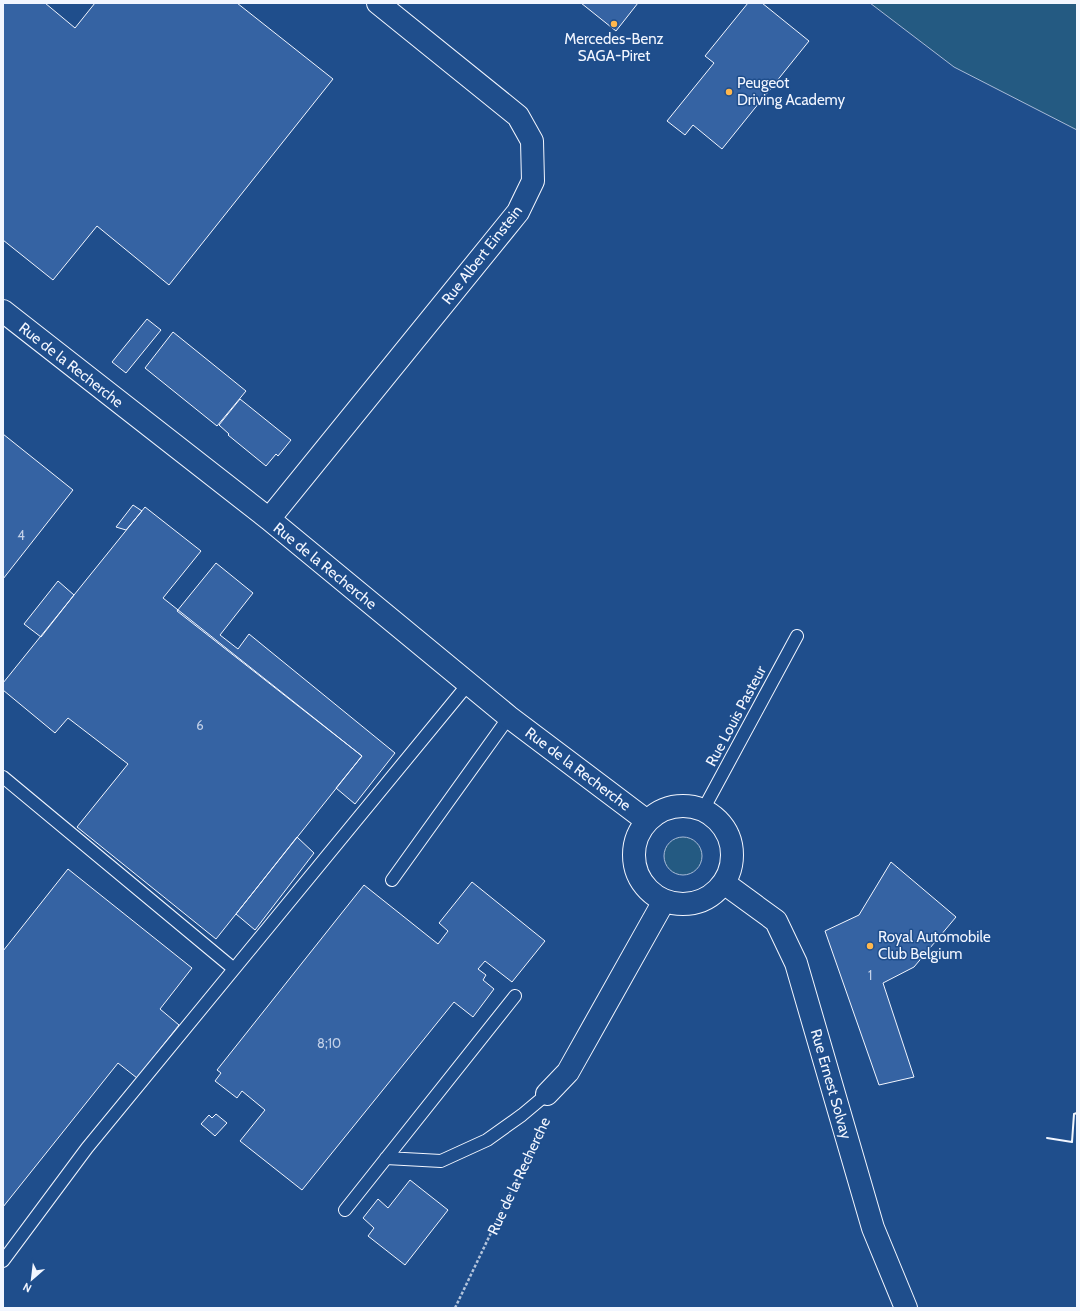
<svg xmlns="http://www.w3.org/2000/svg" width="1080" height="1311" viewBox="0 0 1080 1311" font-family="Cabin,sans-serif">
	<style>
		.green { fill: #245a82; stroke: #a8bbd7 }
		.building { fill: #3563a3; stroke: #f2f6ff }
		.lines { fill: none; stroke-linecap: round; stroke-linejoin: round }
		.service-casing { stroke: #f2f6ff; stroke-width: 14 }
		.minor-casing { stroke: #f2f6ff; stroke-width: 24 }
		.path { stroke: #b3c4dc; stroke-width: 2.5; stroke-dasharray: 3 2; stroke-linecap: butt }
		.service { stroke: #1f4e8c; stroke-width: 12 }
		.minor { stroke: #1f4e8c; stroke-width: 22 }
		.wall { stroke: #f2f6ff; stroke-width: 2 }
		.poi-dot { fill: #ffb74d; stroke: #1f4e8c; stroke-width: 1.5 }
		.labels { text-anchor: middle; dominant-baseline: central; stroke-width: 3; stroke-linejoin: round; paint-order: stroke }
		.number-label { font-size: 13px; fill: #c3d1e8 }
		.poi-label { font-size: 15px; fill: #f2f6ff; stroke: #1f4e8c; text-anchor: start }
		.street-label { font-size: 15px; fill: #f2f6ff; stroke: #1f4e8c }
	</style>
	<rect width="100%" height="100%" fill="#1f4e8c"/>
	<path class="green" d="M870,3H1077V130L954,67Z
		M664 856a19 19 0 1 1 38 0a19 19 0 1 1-38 0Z"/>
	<path class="building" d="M3,3H45L75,28L95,3H237L333,79L169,285L97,226L53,280L3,240Z
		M581,3H638L616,31Z
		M748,3H762L809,41L722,149L693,125L685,135L667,121L714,63L705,56Z
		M147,319L161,330L126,373L112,362Z
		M173,332L246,391L217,426L145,368Z
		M240,399L291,440L278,456L276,454L266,466L228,435L229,434L219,425Z
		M3,434L73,490L3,579Z
		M133,505L142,511L126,530L116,527Z
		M145,507L201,551L163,598L362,756L216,939L77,827L128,764L68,718L55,733L3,690V683Z
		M216,563L253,593L220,635L238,649L249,634L395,753L355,804L336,788L362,756L177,611Z
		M58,581L74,595L41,637L24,624Z
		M297,837L314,853L255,930L236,914Z
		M891,862L956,917L914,967L883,983L914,1077L879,1085L825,931L859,915Z
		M68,869L192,968L160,1009L179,1025L137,1078L118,1063L3,1207V951Z
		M472,882L545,941L512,982L485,961L478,969L486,975L483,980L494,989L473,1017L454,1002L302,1190L240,1141L265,1110L242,1091L237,1098L215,1081L221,1073L217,1070L364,885L438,944L448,931L439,923Z
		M216,1114L227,1123L215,1136L201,1124L209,1115L212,1118Z
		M410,1180L448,1210L405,1265L368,1236L374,1228L363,1218L378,1199L388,1208Z"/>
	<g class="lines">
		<g class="service-casing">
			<path id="service" d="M3,777L234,969
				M703,810L797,636
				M392,880L509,717
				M386,1158L441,1161L487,1140L522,1115L547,1094
				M345,1210L515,996
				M3,1261L87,1148L469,683"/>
		</g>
		<g class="minor-casing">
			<path id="minor" d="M3,311L269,519L509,717L647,821
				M269,519L518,212L533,181L532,141L518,116L378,3
				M634 855a49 49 0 1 1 98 0a49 49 0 1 1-98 0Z
				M724,883L776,921L796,963L873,1228L906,1308
				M547,1094L568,1072L664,901"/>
		</g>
		<path class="path" d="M455,1308L512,1189L548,1120"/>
		<use href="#service" class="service"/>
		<use href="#minor" class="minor"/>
		<path class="wall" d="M1047,1138L1072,1142L1074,1114L1077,1113"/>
	</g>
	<g class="poi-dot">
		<circle cx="614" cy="24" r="4"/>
		<circle cx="729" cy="92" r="4"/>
		<circle cx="870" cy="946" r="4"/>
	</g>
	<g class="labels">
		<g class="number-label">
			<text x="21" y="535">4</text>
			<text x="200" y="725">6</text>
			<text x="870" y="975">1</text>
			<text x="329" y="1043">8;10</text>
		</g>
		<g class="poi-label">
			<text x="614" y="39" text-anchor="middle">Mercedes-Benz<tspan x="614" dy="17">SAGA-Piret</tspan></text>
			<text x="737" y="83">Peugeot<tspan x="737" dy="17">Driving Academy</tspan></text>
			<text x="878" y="937">Royal Automobile<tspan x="878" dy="17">Club Belgium</tspan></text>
		</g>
		<g class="street-label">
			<text transform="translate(482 255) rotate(-52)">Rue Albert Einstein</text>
			<text transform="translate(71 365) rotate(38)">Rue de la Recherche</text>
			<text transform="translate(325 566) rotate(39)">Rue de la Recherche</text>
			<text transform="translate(736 716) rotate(-62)">Rue Louis Pasteur</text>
			<text transform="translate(578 769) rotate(37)">Rue de la Recherche</text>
			<text transform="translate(831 1084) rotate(74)">Rue Ernest Solvay</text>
			<text transform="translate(519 1176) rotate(-65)">Rue de la Recherche</text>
		</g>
	</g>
	<rect width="1080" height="1311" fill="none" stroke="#f2f6ff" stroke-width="8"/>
	<g transform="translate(32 1279) rotate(208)" stroke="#1f4e8c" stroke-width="3" paint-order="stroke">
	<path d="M0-3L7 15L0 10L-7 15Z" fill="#f2f6ff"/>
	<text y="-6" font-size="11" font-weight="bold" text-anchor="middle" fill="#f2f6ff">N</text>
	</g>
</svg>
